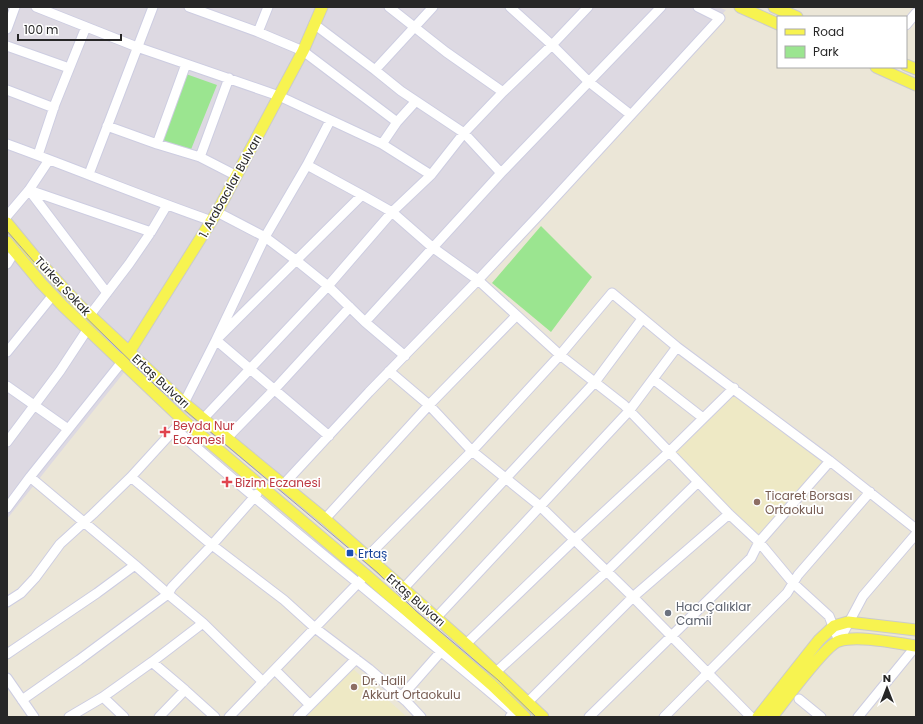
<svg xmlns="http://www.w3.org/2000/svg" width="923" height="724" viewBox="0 0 923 724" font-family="Poppins,sans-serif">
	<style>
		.industrial { fill: #ddd9e2 }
		.education { fill: #eee9c5 }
		.green { fill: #9be590 }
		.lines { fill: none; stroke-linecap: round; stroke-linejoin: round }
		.minor-casing { stroke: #cdcde1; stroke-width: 11 }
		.major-casing { stroke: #cbcbcb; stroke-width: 13 }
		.minor { stroke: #fff; stroke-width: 9 }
		.major { stroke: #f7f350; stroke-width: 11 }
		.tram { stroke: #9c9ab3; stroke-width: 1 }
		.health-dot { fill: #e0444e; stroke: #fff; stroke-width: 1.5 }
		.education-dot { fill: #8d6e63; stroke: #fff; stroke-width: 1.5 }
		.transit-dot { fill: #1a4fb4; stroke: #fff; stroke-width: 1.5 }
		.worship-dot { fill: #6b7280; stroke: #fff; stroke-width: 1.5 }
		.labels { text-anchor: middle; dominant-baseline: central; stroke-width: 3.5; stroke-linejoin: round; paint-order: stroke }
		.street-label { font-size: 12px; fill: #272727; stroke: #fff }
		.health-label { font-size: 12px; fill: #be3a42; stroke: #fff; text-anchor: start }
		.education-label { font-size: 12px; fill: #785e54; stroke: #fff; text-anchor: start }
		.transit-label { font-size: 12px; fill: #164399; stroke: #fff; text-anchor: start }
		.worship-label { font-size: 12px; fill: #5b616d; stroke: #fff; text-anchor: start }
	</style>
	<rect width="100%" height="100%" fill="#ebe6d7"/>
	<path class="industrial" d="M7,7H718L726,10L284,481L154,371L138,355L7,519Z"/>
	<path class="education" d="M734,388L830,461L759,542L669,452Z
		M352,668L407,717H306Z"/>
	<path class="green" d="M186,74L217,85L190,152L162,143Z
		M541,226L592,277L551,332L492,283Z"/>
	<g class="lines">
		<g class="minor-casing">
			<path id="minor" d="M36,7L137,47L279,96L382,144L431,175
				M189,7L258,32L303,51L397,122
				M389,7L446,52L503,92
				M510,7L552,45L589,82L631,115
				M314,24L375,70L401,91L464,133L501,173
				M906,25L916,13
				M7,29L15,7
				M258,32L268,7
				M7,46L69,68
				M375,70L433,7
				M7,90L54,108
				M107,126L157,144L200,157L237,176
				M7,144C76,169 143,197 212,221
				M157,144L186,64
				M382,144L397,122L416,101
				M38,155L55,104L86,27
				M200,157L229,78
				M307,165L362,195
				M89,174L153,7
				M7,216L29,190L49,160
				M7,264L15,251
				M107,293L29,190L151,232
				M90,315L129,264L151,232L167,205
				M365,322L501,173L661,7
				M7,352L53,295
				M405,356L365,322L328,286L392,212L431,175L464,133L503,92L552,45L588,7
				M389,371L429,405L472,451L540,506L633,597L751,717
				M653,379L703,418
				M7,386L68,429
				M184,403L216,340L265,237L307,165L330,121
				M203,419L328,286L297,261L265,237L217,212
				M183,420L131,477L212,545L284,600L315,628L369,669L406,701L421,717
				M175,429C235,481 296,533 358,583C408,625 460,666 510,709
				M329,436L216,340L362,195L392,212L432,247L478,280L560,355L624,405L729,514L759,542L794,584L829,616L839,641
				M227,438L274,390L350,307
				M7,442L60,371L87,330
				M30,477L135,565
				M283,485L369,392L478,280L539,215L720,18L698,7
				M7,508L30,477L125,358
				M325,519L429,405L516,316
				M367,557L472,451L560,355L612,293L677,347L830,461L916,529
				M403,589L595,382L642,319
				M7,602L21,593L35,578L60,544L93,514L131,477
				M436,618L629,411L677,347
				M839,641L863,596L916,534
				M466,644L575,539L669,452L734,388
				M7,654L97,593L135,565L168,594L203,623L263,682
				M152,662L203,623
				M275,670L310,705
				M496,672L607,571L698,482
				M7,678L34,717
				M401,697L445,647
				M799,699L821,717
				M22,700L79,660L168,594L172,587L212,545L257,494
				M528,702L633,597L729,514
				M69,717L103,697
				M124,717L103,697L152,662L185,690
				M159,717L185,690L215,717
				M229,717L361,580
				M298,717L356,659
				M510,717L518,710
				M589,717L751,558L759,542L830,461
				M664,717L787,593L798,575L870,492
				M858,717L916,646"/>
		</g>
		<g class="major-casing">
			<path id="major" d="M740,7L778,24
				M774,7L797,17
				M906,65L916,69
				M876,67L916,85
				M7,223L35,257L79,305L184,403L325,519L466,644L543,717
				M7,242L41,283L63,306L183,420L366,575L492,685L525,717
				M126,357L217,212L303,51L322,7
				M758,717L819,640L834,626L848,622L916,630
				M772,717C784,702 825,645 839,641C858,635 895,643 916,646"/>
		</g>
		<use href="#minor" class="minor"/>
		<use href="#major" class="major"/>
		<path class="tram" d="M7,231L62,294L156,386L378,573L416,611L498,680L536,717"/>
	</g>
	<g class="health-dot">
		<path d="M163 426h4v4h4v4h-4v4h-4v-4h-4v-4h4z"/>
		<path d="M225 476h4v4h4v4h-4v4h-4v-4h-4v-4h4z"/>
	</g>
	<g class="education-dot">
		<circle cx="757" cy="502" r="4"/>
		<circle cx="354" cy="687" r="4"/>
	</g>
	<rect class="transit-dot" x="346" y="549" width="8" height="8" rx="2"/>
	<circle class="worship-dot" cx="668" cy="613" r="4"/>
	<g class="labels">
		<g class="street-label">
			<text transform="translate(230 186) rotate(-61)">1. Arabacılar Bulvarı</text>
			<text transform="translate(63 286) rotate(47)">Türker Sokak</text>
			<text transform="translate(161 381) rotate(43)">Ertaş Bulvarı</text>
			<text transform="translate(416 600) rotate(41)">Ertaş Bulvarı</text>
		</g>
		<g class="health-label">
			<text x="173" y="425">Beyda Nur<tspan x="173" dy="14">Eczanesi</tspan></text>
			<text x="235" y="482">Bizim Eczanesi</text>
		</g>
		<g class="education-label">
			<text x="765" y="495">Ticaret Borsası<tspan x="765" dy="14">Ortaokulu</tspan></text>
			<text x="362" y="680">Dr. Halil<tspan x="362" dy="14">Akkurt Ortaokulu</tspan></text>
		</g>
		<g class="transit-label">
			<text x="358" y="553">Ertaş</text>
		</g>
		<g class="worship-label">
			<text x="676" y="606">Hacı Çalıklar<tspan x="676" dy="14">Camii</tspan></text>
		</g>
	</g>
	<rect width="923" height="724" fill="none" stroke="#272727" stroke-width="16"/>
	<rect x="777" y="16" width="130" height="52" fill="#ffffff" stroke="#a9a9a9"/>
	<rect x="785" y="29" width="20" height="6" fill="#f7f350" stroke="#a9a9a9"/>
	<text x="813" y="36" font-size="12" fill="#272727">Road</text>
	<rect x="785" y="46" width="20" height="12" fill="#9be590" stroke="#a9a9a9"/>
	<text x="813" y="56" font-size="12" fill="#272727">Park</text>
	<g transform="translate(887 688)" stroke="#ffffff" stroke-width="3" paint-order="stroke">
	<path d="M0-3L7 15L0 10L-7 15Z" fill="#272727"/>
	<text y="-6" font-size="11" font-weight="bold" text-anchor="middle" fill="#272727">N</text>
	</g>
	<path d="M18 34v6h103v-6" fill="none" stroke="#272727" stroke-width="2"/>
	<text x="24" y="34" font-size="12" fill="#272727" stroke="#ffffff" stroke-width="3" paint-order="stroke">100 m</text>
</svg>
